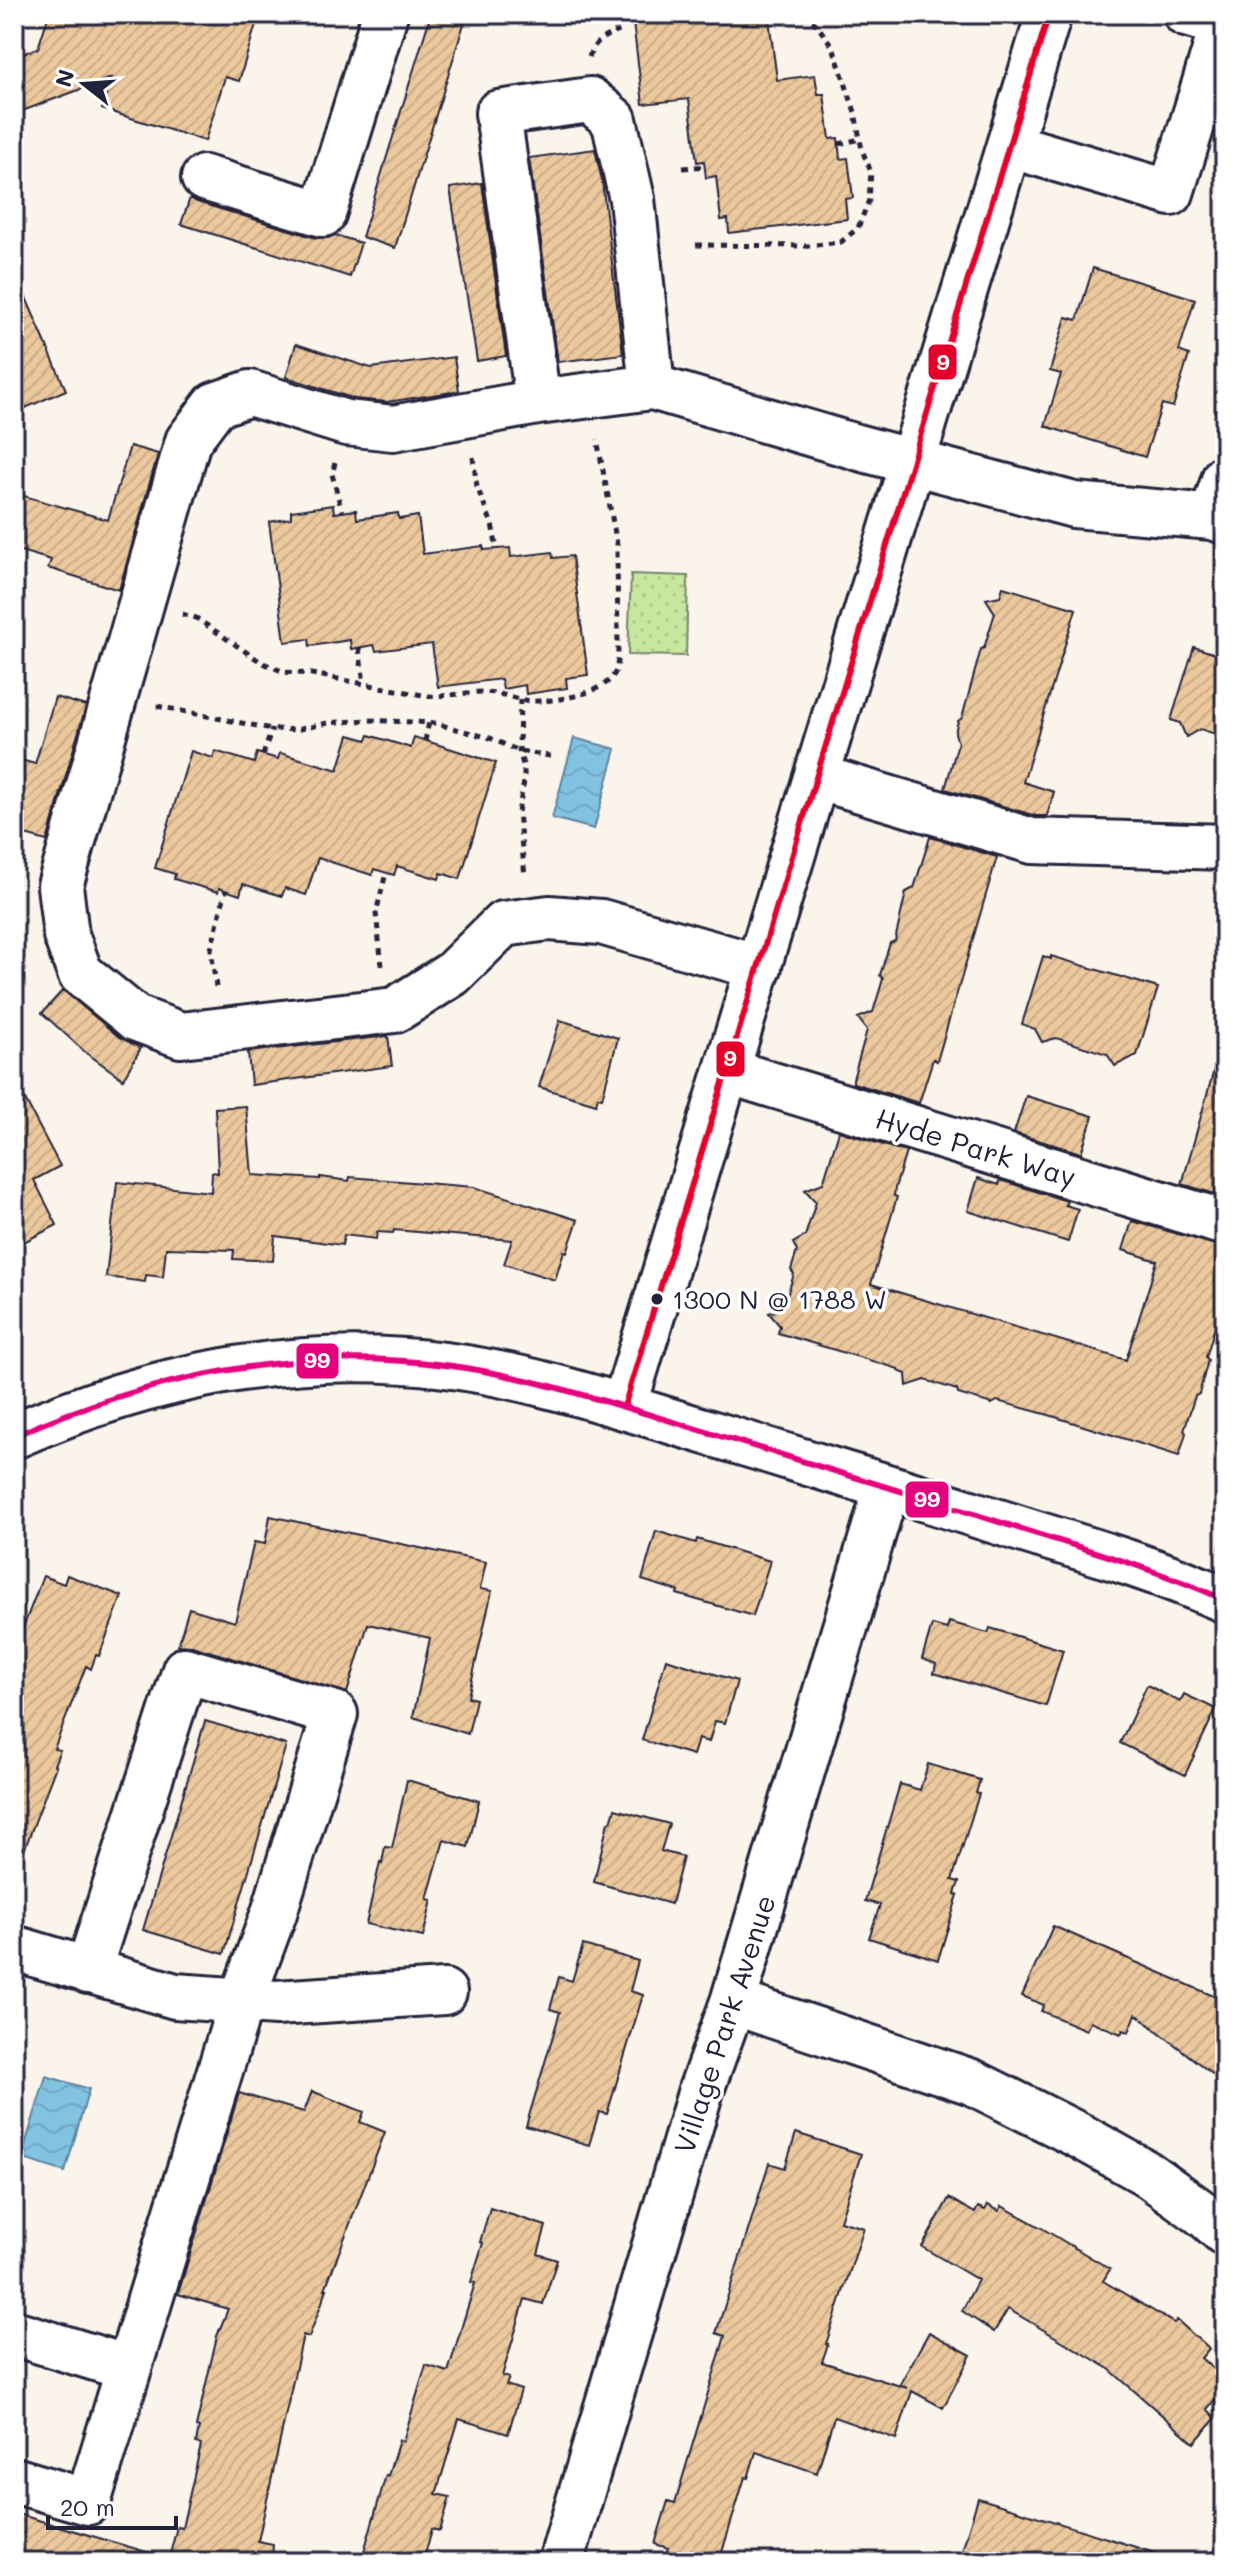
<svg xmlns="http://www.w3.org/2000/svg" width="1239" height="2576" viewBox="0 0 1239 2576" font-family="Mali,sans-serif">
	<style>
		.grass { fill: url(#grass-dots); stroke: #74846c; stroke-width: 2 }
		.water { fill: url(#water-waves); stroke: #5b839f; stroke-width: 2 }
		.building { fill: url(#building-hatch); stroke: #22223b; stroke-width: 2 }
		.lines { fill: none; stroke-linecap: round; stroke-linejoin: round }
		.minor-casing { stroke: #22223b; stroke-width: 50 }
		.path { stroke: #22223b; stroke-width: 5; stroke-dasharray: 6 6; stroke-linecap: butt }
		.minor { stroke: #fff; stroke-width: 44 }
		.bus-1-casing { stroke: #fff; stroke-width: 12 }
		.bus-2-casing { stroke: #fff; stroke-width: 12 }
		.bus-1 { stroke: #e4002b; stroke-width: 6 }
		.bus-2 { stroke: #e5007d; stroke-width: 6 }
		.bus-dot { fill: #22223b; stroke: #fff; stroke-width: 3 }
		.labels { text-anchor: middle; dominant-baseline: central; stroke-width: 7; stroke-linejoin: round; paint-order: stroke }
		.bus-label { font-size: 26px; fill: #22223b; stroke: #fff; text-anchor: start }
		.street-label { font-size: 28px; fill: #22223b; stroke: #fff }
		.line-badge { stroke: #fff; stroke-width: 3 }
		.badge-label { font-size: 22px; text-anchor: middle; font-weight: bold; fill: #fff }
	</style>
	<defs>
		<pattern id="grass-dots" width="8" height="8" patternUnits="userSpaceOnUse" patternTransform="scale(2)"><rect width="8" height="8" fill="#c7e69e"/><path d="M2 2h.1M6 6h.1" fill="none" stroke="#abc589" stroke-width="1.8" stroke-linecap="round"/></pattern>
		<pattern id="water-waves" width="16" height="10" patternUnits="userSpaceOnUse" patternTransform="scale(2)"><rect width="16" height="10" fill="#81c3e1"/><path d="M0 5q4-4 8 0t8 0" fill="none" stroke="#6fa7c2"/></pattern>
		<pattern id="building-hatch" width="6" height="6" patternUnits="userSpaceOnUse" patternTransform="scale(2)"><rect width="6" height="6" fill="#ecc89d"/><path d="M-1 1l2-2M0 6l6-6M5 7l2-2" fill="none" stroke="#caac88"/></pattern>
	</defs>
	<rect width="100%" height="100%" fill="#fbf4eb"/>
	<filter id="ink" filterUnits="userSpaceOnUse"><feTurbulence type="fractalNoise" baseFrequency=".0125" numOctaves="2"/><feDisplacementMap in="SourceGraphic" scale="16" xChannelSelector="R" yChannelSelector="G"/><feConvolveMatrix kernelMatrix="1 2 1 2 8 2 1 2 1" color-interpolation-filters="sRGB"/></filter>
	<g filter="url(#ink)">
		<path class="grass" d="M631,574L688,576L686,656L628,655Z"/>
		<path class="water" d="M574,738L616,749L594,829L552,818Z
			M46,2076L89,2089L65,2172L21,2158Z"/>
		<path class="building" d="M49,14H259L239,81L225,77L205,141L102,109L111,78L14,114V57L38,48Z
			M431,14H467L395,248L362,237Z
			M632,14H761L762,20L769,19L777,80L815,75L818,94H824L830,139L838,138L840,159L848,158L853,198L845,199L847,219L729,233L728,219L721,220L716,176L706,178L704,161L697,162L689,99L643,104Z
			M595,149L602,181L623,354L558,362L529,158Z
			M482,183L506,356L477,361L450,188Z
			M190,198L197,202L316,238H328L335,235L361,243L350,277L181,224Z
			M1093,268L1195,299L1179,351L1189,355L1173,407L1162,404L1145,457L1045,426L1061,374L1050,371L1066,317L1077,320Z
			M14,270L66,390L14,413Z
			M296,344L371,368L454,357L459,391L387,402L355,399L286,377Z
			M130,446L158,454L119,590L48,568L51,560L14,549V493L108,520Z
			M333,505L334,513L356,510L357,519L398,513L399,519L418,516L423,554L483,546L484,550L510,548L511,557L552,552L553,558L572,556L588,675L566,678L567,688L526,694L525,685L503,689L501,679L438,687L432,644L376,651L374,645L351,649L350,640L310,646L309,639L285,642L269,522L291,518V511Z
			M1003,587L1076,609L1023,782L1054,792L1047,816H1036L945,789L958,743L955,733L958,721L962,718L981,649L984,648L995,613L986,599L1000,596Z
			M1194,647L1225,657V737L1200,729L1186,737L1180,723L1171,720Z
			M55,697L86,706L47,841L14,832V758L35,764Z
			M349,735L367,740L369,735L411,748L414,737L496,763L460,879L441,873L439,879L397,866L394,875L374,869L372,875L318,858L306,895L285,888L282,896L243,884L240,895L219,888L218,892L174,879L175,874L155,868L191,751L213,758L215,751L254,763L257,753L278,759L280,753L338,770Z
			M930,837L997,857L937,1061L933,1059L919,1103L853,1083V1079L867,1030L858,1018L873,1012L883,979L880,975L890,943L895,941L906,892L914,888Z
			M1043,956L1051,959V956L1158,988L1137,1055L1115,1066L1107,1054L1056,1038L1042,1042L1035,1029L1022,1024Z
			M63,990L119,1037L141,1048L123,1079L85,1052L42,1013Z
			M560,1020L618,1038L602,1098L598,1097L596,1104L539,1087Z
			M388,1036L392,1066L251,1085L248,1052Z
			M1215,1066L1225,1067V1197L1182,1184Z
			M14,1079L60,1166L34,1180L57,1225L14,1247Z
			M1026,1096L1093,1116L1081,1153L1014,1133Z
			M246,1106L252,1175L320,1179V1177L349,1181L350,1177L474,1187L578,1220L567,1252L564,1251L555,1280L504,1264L512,1240L394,1230L393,1233L377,1232L376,1239L344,1235L342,1245L275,1236L273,1261L233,1259L234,1250L166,1248L163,1277L146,1275L145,1282L106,1277L117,1182L211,1192L212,1172L218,1173L215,1108Z
			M839,1131L906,1152L895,1188L894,1196L897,1197L871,1284L1126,1360L1157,1261L1123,1250L1132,1221L1225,1247V1279L1220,1297L1224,1298L1221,1306L1225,1311V1321L1216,1324L1206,1357L1208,1360L1199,1394L1195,1396L1184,1430L1186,1433L1179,1456L1049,1415L997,1401L992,1404L958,1394L957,1390L925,1380L907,1386L906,1374L898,1371L899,1369L778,1333L780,1326L769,1313L783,1308L794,1274L791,1270L797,1251L793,1243L805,1236L816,1202L805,1190L823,1183Z
			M978,1178L999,1185L1000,1180L1067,1201L1065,1205L1078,1209L1068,1242L968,1211Z
			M270,1516L486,1562L480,1589L492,1591L468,1697L476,1699L468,1734L413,1717L430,1638L368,1624L347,1693L192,1646L178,1645L189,1608L235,1622L254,1542L265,1544Z
			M656,1531L696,1543L697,1539L770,1561L753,1616L677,1594L678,1591L642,1580Z
			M67,1575L122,1596L99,1656L96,1655L91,1669L86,1666L54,1749L60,1750L54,1765L56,1766L17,1869L14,1868V1651L43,1576L64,1584Z
			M949,1622L988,1633L990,1628L1063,1650L1046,1706L934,1673L936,1664L922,1659L932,1625L947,1629Z
			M666,1659L737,1681L725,1723L715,1721L709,1742L698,1739L693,1755L642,1740Z
			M1147,1685L1180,1702L1184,1694L1216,1709L1185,1775L1120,1743Z
			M205,1721L286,1745L224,1954L143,1930Z
			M928,1764L980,1780L976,1793L979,1794L952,1880L959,1882L955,1894L958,1895L938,1960L869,1938L880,1905L865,1901L900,1784L920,1790Z
			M407,1780L479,1801L468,1847L444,1840L427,1899L432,1900L423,1937L366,1924L380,1862L382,1863L385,1847L392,1848Z
			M615,1809L669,1824L661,1851L683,1857L671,1904L594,1882L608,1822H611Z
			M1053,1926L1225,2001V2084L1136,2014L1129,2032L1123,2030L1121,2034L1090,2021L1086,2030L1041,2011L1044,2005L1022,1996Z
			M583,1945L638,1961L630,1991L643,1995L607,2114L599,2112L589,2145L526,2126L560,2012L550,2009L559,1977L572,1981Z
			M312,2091L364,2112L360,2122L385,2132L325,2289H327L309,2337L303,2335L258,2541L273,2544L272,2562H168L177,2527L182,2528L201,2445L196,2443L199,2428L196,2427L217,2336L228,2309L178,2294L239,2093L304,2112Z
			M796,2133L861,2154L840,2221L864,2228L826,2344H828L822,2362L907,2388L900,2384L929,2332L971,2355L943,2408L912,2391L896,2439L834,2417L817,2473L756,2452L748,2478L745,2477L719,2562H663L668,2548L655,2544L668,2501L675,2503L725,2336L716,2333L729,2292L769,2163L785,2168Z
			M949,2198L975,2213L978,2207L985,2210L988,2205L999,2211L1002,2206L1040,2227L1110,2269L1103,2281L1174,2323L1177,2320L1209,2349L1201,2358L1225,2380V2388L1207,2409L1216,2418L1194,2443L1108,2368L1008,2309L994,2332L962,2311L978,2280L922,2247Z
			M490,2208L546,2226L538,2254L557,2260L543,2304L525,2299L502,2376L509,2378L506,2385L521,2390L508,2434L459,2419L436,2494L450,2497L440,2531L432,2529L423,2562H361L386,2475L388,2476L399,2440L403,2441L426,2365L448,2372L475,2283L471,2282L483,2243L480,2242Z
			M978,2498L1158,2554L1157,2562H999L962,2551Z
			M14,2513L150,2553L148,2562H46L14,2552Z"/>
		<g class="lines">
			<g class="minor-casing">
				<path id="minor" d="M1186,14L1223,25
					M1009,145L1171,193L1225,18
					M204,178L323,214L385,14
					M538,402L498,113L590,100L614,120L632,199L652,387
					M1212,517L1225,477
					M817,777L1032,841L1225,847
					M759,967L601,922L549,918L503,924L452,974L395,1010L181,1035L135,1018L80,973L66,935L60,886L188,441L215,405L250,393L346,423L393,428L538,402L652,387L860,448L1074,505L1212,517L1225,521
					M727,1071L1225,1223
					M624,1407L1049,14
					M14,1436C149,1376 297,1346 445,1365C516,1374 585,1395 654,1416C718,1435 783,1455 847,1475C912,1494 976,1515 1040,1535C1103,1554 1165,1573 1225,1600
					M14,1948L175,1996L276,2003L444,1992
					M733,2002L972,2082L1080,2136L1146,2173L1206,2216L1225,2233
					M14,2333L128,2368
					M14,2480L88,2502L241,2002L274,1913L335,1714L185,1670L88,1971
					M561,2562L701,2090L733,2002L887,1487"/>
			</g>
			<path class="path" d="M589,57C595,39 607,35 623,30
				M839,144L860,139
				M683,168L705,166
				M696,245L808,246L841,242L858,228L869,200L871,172L862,150L855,112L833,47L816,24L802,14
				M473,457L477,487L492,524L497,549
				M335,463L332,474L342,512
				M182,614L196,618L261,662L284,672L312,674L428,696C447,697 465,692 483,692C501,692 515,700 532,701C554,702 601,694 613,676C617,671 617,664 618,658L617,544L597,439
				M359,648L364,683
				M520,699L519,751L524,768V782L518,812L525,876
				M157,706L272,729L296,730L328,723L368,720L434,723L490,738L519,751L556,757
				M425,741L429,722
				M263,755L272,729
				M382,966L376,913L386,873
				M216,987L211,949L226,890
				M1221,1550L1225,1536"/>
			<use href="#minor" class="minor"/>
			<g class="bus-1-casing">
				<path id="bus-1" d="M624,1407L1049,14"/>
			</g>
			<g class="bus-2-casing">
				<path id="bus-2" d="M14,1436C149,1376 297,1346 445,1365C516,1374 585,1395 654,1416C718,1435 783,1455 847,1475C912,1494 976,1515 1040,1535C1103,1554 1165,1573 1225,1600"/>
			</g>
			<use href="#bus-1" class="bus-1"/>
			<use href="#bus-2" class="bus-2"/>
		</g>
	</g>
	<circle class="bus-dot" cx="657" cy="1299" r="7"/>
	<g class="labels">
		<g class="bus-label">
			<text x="672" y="1299">1300 N @ 1788 W</text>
		</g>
		<g class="street-label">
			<text transform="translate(976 1147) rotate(17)">Hyde Park Way</text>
			<text transform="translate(724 2024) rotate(-72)">Village Park Avenue</text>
		</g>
	</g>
	<g class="line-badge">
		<rect x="927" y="343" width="31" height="38" rx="8" fill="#e4002b"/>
		<rect x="715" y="1040" width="31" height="38" rx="8" fill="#e4002b"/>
		<rect x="295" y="1342" width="45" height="38" rx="8" fill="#e5007d"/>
		<rect x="904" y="1480" width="46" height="39" rx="8" fill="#e5007d"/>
	</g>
	<g class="badge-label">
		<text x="943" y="370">9</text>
		<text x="730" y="1066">9</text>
		<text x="317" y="1368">99</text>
		<text x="927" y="1507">99</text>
	</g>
	<rect width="1239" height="2576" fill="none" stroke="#fff" stroke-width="48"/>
	<rect x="24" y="24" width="1191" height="2528" fill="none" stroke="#22223b" stroke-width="3" filter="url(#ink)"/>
	<g transform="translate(84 84) rotate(287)" stroke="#ffffff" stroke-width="6" paint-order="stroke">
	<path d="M0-6L14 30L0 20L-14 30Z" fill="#22223b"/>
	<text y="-12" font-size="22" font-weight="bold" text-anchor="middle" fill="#22223b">N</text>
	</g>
	<path d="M48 2516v12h128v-12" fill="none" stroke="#22223b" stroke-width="4"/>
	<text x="60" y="2516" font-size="24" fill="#22223b" stroke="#ffffff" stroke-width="6" paint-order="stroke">20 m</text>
</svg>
